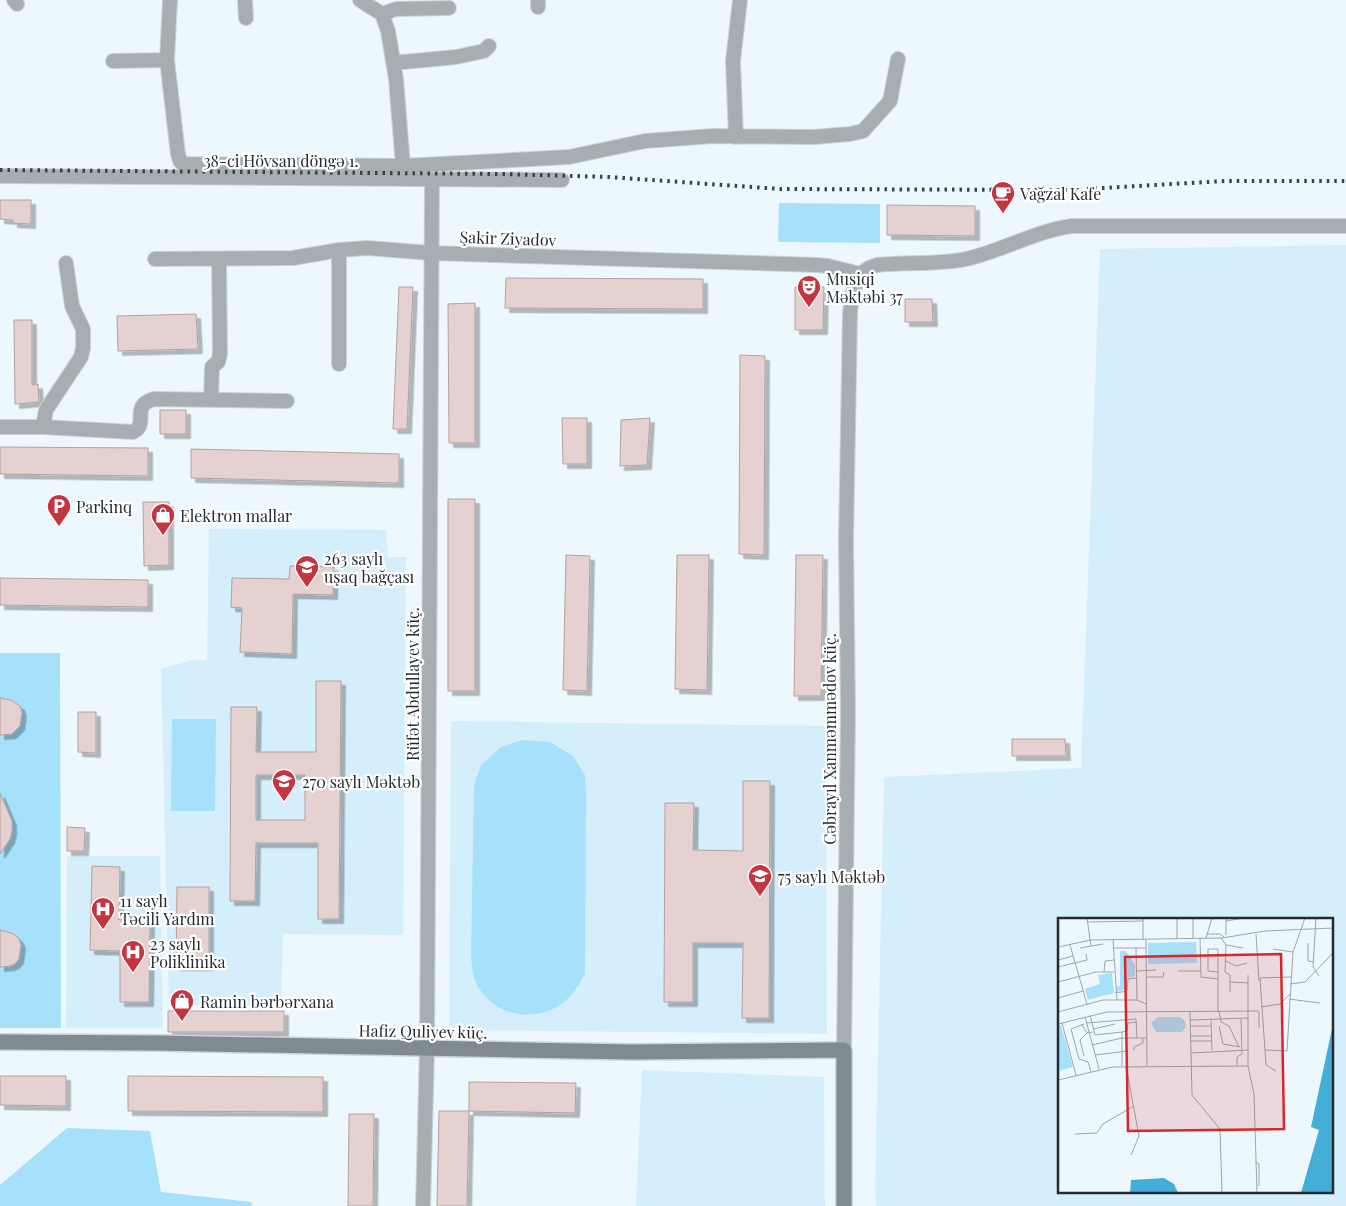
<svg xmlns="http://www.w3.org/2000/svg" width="1346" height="1206" viewBox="0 0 1346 1206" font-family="'Playfair Display',serif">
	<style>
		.built { fill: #d4eefb; fill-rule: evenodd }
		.green { fill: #a6e0fb }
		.building { fill: #e5d1cf; stroke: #b4a1a0; fill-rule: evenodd; filter: url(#shadow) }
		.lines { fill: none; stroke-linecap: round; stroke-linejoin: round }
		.street-casing { stroke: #c9d3d9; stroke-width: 16 }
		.secondary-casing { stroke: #c9d3d9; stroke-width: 18 }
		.street { stroke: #a6aeb2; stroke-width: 14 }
		.secondary { stroke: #808b91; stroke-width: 15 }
		.rail { stroke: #3a4246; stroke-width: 4; stroke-dasharray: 2.5 5; stroke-linecap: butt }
		.labels { text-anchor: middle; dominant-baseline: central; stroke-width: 4.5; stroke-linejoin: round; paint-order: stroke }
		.street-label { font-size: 16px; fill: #242b2f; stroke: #fff }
		.poi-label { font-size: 16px; fill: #242b2f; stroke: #fff; text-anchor: start }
		.inset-road { fill: none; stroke: #9da6ab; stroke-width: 1 }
		.view { fill: #d62828; fill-opacity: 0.15; stroke: #d62828; stroke-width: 2.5 }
		.inset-edge { fill: none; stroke: #242b2f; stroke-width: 2.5 }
	</style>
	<defs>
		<filter id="shadow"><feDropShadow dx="4.5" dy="4.5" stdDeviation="0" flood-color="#0004"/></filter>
	</defs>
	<rect width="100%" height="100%" fill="#edf8fe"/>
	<path class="built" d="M1346,245V1206H876L875,1191L884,777L1081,768L1100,249ZM1060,920H1332V1192H1060Z
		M209,529L386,530L388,557H406L403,935L283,934L281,1005H169L161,669L193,660H207Z
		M451,721L826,726L827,1034L449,1030Z
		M67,856H160L163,1028H66Z
		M642,1070L824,1077L825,1206H636Z"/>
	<path class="green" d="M779,203L880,204V243L778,242Z
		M0,653H60L61,1028H0Z
		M172,719H216L215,811H171Z
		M523,740L550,742L573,756L585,775L586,794L585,974C577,988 569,1001 555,1008C524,1023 488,1012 475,980C472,974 472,964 471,957L474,785L481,765L501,747Z
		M67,1128L150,1131L161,1192L251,1202L252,1206H0V1185Z"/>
	<path class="building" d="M0,200H31V224L13,223V220L0,219Z
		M887,205L975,206V236L887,235Z
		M506,278L703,279V309L505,308Z
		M399,287H413L407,429H393Z
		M795,287H824L823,330H795Z
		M905,299H932L933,322H905Z
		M475,303V443H449L448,304Z
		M196,314L198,349L118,351L117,316Z
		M14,320H32V385L38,384L39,402L15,404Z
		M740,355L765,356L764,555L739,554Z
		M160,410H186V434H160Z
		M562,418H587V464H563Z
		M650,418L647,465L620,466L621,420Z
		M0,447L148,448V476L0,474Z
		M191,449L399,454V483L191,478Z
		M448,499H475V691H448Z
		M143,502H169V565L144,566Z
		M566,555L590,556L587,691L563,690Z
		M677,555H709L707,690L675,689Z
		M796,555H823L821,696H794Z
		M290,566L334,567L333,595L293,594L292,654L240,652L242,608L231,607L232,578L289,579Z
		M0,578L148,580V607L0,605Z
		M316,681H341L339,919H318V843H256L255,901H230L231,707H257L256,752H316ZM256,775H305V820H256Z
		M0,698L11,700L20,706L22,712L20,726L12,734L0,735Z
		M78,712H96V753L78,752Z
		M1012,739H1065L1066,756H1012Z
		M743,781H770L769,1018H742L743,943H693V1002H664L665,803H694L693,850L743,851Z
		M0,793L12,821V831L10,839L0,854Z
		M67,827L85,828L84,851H67Z
		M92,866L120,867L119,920H150L149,1002H120V951L90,950Z
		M177,887H209V966H176Z
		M0,930L14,934L19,939L21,945L19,959L15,964L10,966L0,967Z
		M168,1011H284V1032H168Z
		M0,1076H66V1106L0,1105Z
		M128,1076L323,1077V1112L128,1111Z
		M469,1082L576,1083L575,1113L469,1111Z
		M439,1111H469L467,1206H437Z
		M349,1114H374L373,1206H348Z"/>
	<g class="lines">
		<g class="street-casing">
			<path id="street" d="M14,0L17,4
				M170,0L167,60L178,154L180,161L183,164L403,166L569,157L645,141L713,136L814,137L850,134L863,131L890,101L898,59
				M245,0L246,18
				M360,0L382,14L388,31L396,79L403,166
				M538,0V7
				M382,14L396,9L449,8
				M113,61L167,60
				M393,63L456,57L484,51L489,46
				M736,137L733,61L740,0
				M0,176L562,180
				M339,250V364
				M155,259L293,258L339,250L367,248L431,253L817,265L828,266L860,274
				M211,400L212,367L218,362L220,354L219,259
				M0,427H43L133,432C150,424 129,406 154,399L287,401
				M43,427L46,410L81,357L83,348V329L72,306L66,263
				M844,1050L848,712L846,541L850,313L852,294L860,274L869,268L877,265C906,262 937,265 966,259C1002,251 1035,231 1072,226H1346
				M423,1206L427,1048L432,179"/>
		</g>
		<g class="secondary-casing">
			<path id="secondary" d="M0,1042L157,1043L631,1052L844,1050V1206"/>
		</g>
		<use href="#street" class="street"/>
		<use href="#secondary" class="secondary"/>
		<path class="rail" d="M0,170L501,174L609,177L780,189L1068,190L1225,181H1346"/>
	</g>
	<defs>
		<g id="cafe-pin" transform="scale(1.25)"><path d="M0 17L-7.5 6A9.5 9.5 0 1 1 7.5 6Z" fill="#c53540" stroke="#fff"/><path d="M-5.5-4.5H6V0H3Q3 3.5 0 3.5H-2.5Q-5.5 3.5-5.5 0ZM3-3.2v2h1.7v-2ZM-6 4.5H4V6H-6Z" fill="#fff"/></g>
		<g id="theatre-pin" transform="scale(1.25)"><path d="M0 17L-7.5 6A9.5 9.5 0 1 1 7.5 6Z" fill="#c53540" stroke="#fff"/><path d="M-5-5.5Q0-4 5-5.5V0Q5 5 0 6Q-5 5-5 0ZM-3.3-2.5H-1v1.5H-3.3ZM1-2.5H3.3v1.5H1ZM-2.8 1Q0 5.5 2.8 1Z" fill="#fff"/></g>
		<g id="parking-pin" transform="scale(1.25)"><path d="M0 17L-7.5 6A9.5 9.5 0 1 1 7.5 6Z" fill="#c53540" stroke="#fff"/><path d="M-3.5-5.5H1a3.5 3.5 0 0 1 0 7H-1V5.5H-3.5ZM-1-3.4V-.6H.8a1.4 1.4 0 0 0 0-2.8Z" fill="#fff"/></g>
		<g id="shop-pin" transform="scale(1.25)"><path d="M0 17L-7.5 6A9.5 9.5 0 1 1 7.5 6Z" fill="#c53540" stroke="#fff"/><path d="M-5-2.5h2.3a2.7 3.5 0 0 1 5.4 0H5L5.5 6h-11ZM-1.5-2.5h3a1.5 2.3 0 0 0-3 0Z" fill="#fff"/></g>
		<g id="school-pin" transform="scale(1.25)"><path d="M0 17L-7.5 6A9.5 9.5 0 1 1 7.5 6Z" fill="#c53540" stroke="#fff"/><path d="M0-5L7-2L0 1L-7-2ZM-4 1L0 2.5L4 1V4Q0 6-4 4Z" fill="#fff"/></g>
		<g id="hospital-pin" transform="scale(1.25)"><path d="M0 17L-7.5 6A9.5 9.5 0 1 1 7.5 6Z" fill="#c53540" stroke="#fff"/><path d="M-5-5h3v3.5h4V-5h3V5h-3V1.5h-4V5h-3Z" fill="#fff"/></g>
	</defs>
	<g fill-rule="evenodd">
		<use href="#cafe-pin" x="1003" y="193"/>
		<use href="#theatre-pin" x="809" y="287"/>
		<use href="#parking-pin" x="59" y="506"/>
		<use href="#shop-pin" x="163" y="515"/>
		<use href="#school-pin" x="307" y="567"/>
		<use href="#school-pin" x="284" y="781"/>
		<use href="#school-pin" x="760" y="876"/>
		<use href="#hospital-pin" x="103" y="909"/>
		<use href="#hospital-pin" x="133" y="952"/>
		<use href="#shop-pin" x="182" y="1001"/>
	</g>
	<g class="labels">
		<g class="street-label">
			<text x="281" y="160">38-ci Hövsan döngə 1.</text>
			<text transform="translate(508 238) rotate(2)">Şakir Ziyadov</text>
			<text transform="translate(412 684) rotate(-90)">Rüfət Abdullayev küç.</text>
			<text transform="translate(829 739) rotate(-90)">Cəbrayıl Xanməmmədov küç.</text>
			<text transform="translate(423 1031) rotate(1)">Hafiz Quliyev küç.</text>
		</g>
		<g class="poi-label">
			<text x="1020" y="193">Vağzal Kafe</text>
			<text x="826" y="278">Musiqi<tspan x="826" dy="18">Məktəbi 37</tspan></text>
			<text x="76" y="506">Parkinq</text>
			<text x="180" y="515">Elektron mallar</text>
			<text x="324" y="558">263 saylı<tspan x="324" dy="18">uşaq bağçası</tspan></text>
			<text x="302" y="781">270 saylı Məktəb</text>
			<text x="778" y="876">75 saylı Məktəb</text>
			<text x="120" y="900">11 saylı<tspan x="120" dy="18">Təcili Yardım</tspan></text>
			<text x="150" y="943">23 saylı<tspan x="150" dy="18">Poliklinika</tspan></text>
			<text x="200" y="1001">Ramin bərbərxana</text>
		</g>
	</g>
	<g transform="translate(1058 918)">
		<rect width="275" height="275" fill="#edf8fe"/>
		<path d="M138,24L139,45L90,46V25ZM62,33H68L77,47V58L69,60L68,71L59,74L58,68H62ZM54,55L56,75L30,82L27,71L42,66L40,57ZM100,99H122L127,103L128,109L124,114H98L93,105ZM3,107L15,149L0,153V108Z" fill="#a6e0fb"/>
		<path d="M275,106V275H243L261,212L253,209ZM106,260L116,266L120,275H72L73,262Z" fill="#43afd9"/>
		<path class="inset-road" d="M29,0L33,28M85,0V22M119,0V21M168,0V17M258,0L255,49L261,58M168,3L186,0M30,4L85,3M148,16H162L166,19M198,16L201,63M142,20L143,59L160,61M148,20L154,0M163,20L168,27L167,54L172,57V74M55,21L59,82M135,21V0M88,22L89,148M250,25V43L256,44M12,27L29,86M168,27L185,30M0,29L33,22L164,20L207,13L275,10M22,30L45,26M56,30H88M78,30L79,82M215,31L235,34M0,42L15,38M168,43L178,48L189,45M0,49L29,42L28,36M78,53L98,52M120,53H143M46,54L47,43L56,42M160,54L150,53V31H160V93M190,57V148L196,176L199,275M88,59H105L106,54M0,64L38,54H56M172,64L190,65M232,66L247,64L275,35M57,75L69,73L70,61L78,60M0,80L25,73M231,81L262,85M203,89L222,86L232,76M161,93L163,104L171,108L181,129M0,94L45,82H79L88,86M132,94L134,177L162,211L164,275M201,94V110M32,97L37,117L64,114V148M27,99L41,151M153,101L154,132M132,102L191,100M4,105L18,157M28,105L78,101L79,120M0,106L49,94L201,93M26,106L13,111L21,141L30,144L33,154M24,107L29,115L35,114M132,108H153M161,108L165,126L182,129M35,111L57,106M64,114L69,113L70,105L78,104M132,118H153M132,123H153M34,127L64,120H88M76,132V129L85,125V120M207,132L229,133L235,34L247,0M133,135L191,132M37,137L70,133M26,138L22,122L29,115M179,147V139L184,136L183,101M68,148L81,218L73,237M218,153L208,147L202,60L233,59M0,162L55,149L190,148M17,216L39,215L45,206L76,188M197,244L201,246V268"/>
		<path class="view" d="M223,36L226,211L70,213L67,39Z"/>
		<rect width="275" height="275" class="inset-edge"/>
	</g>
</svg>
